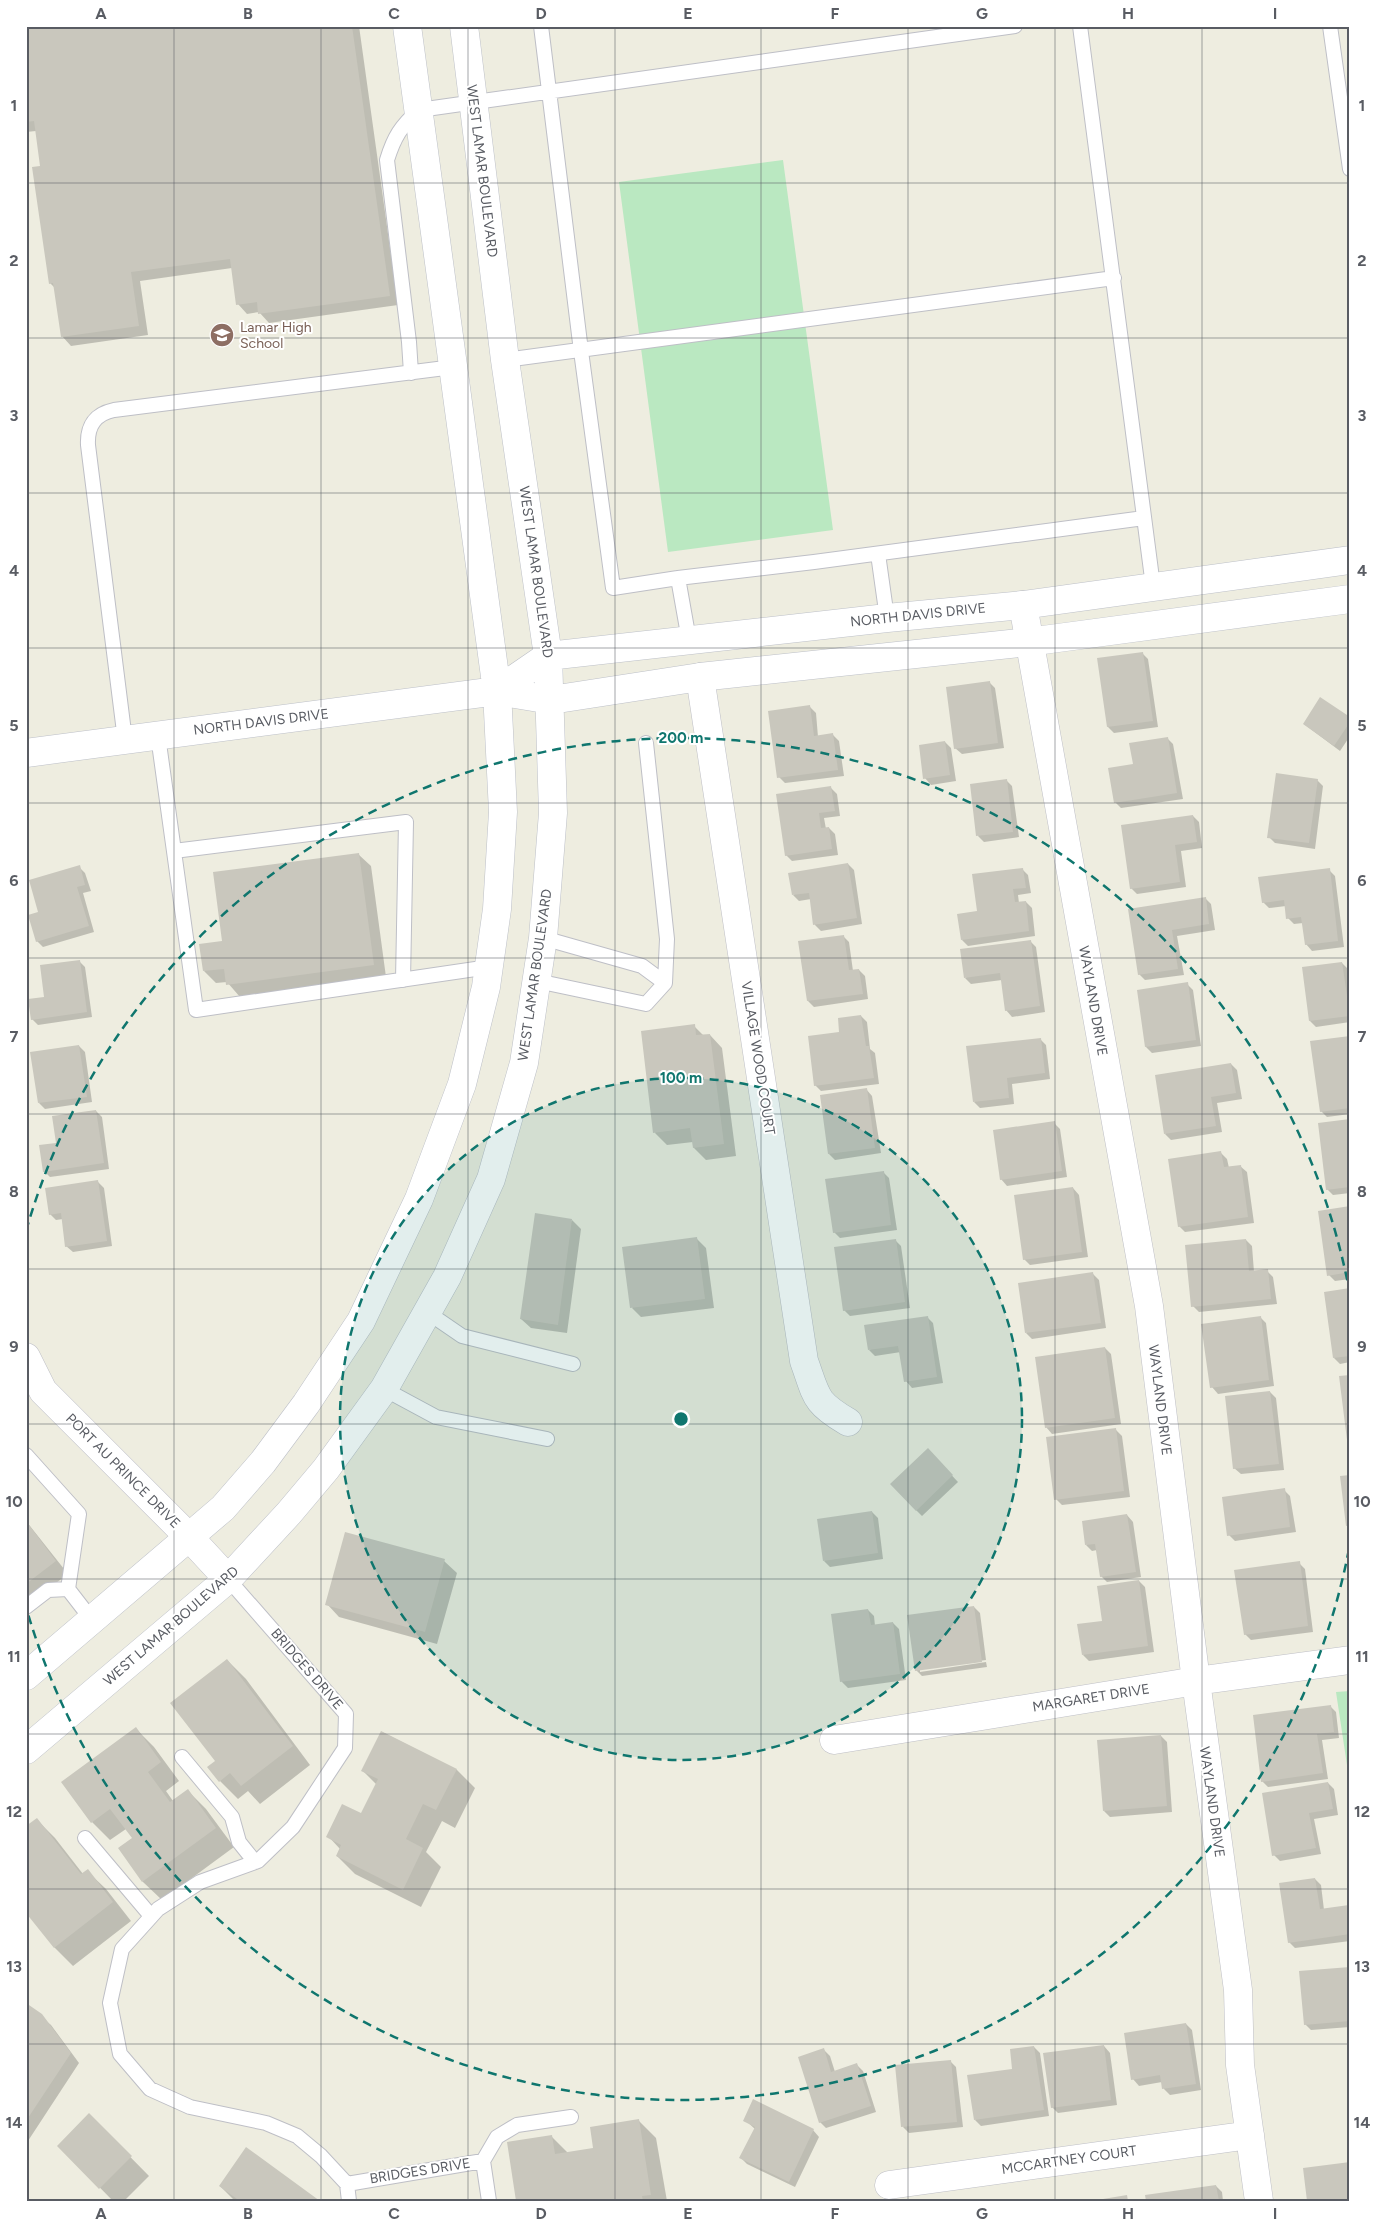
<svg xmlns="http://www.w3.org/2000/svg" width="1376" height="2227" viewBox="0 0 1376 2227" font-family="Figtree,sans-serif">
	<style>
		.green { fill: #bae8c1 }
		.shadow { fill: #0003 }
		.building { fill: #c9c7bd }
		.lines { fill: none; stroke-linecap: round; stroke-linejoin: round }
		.lane-casing { stroke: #bebfc6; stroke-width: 16 }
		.street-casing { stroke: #bebfc6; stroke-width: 29 }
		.secondary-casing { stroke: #bdc0c8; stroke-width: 29 }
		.lane { stroke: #fff; stroke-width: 14 }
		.street { stroke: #fff; stroke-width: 28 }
		.secondary { stroke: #fff; stroke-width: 28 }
		.grid { fill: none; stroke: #595c63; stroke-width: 1; stroke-opacity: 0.55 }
		.ring { fill: none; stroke: #0f766e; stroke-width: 2.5; stroke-dasharray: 9 6 }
		.labels { text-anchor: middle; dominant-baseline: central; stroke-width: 4; stroke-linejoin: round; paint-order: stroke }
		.street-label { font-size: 14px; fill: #595c63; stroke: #fff }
		.education-label { font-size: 14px; fill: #785e54; stroke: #fff; text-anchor: start }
		.centre { fill: #0f766e; stroke: #fff; stroke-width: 2.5 }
		.ring-label { font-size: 15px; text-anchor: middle; font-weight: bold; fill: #0f766e; stroke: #fff; stroke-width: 4; stroke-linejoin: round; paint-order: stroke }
		.neatline { fill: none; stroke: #595c63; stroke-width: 2 }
		.grid-label { font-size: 16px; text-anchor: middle; font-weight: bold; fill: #595c63 }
	</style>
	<rect width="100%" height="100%" fill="#eeede0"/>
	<path class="green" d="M783,160L833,530L668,552L619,182Z
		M1350,1691V1785L1336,1692Z"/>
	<path class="shadow" d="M26,26H359L398,305L269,323L259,312L247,314L238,304L232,268L140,281L148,335L71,346L62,336L55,288L50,283L42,167L36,131L26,132Z
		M1142,653L1148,659L1158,727L1114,733L1108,727L1099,659Z
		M989,682L995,688L1004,748L962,754L955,748Z
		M810,707L816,713L818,737L833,735L839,741L844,776L785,783L779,777Z
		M1350,718V736L1340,751L1304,724Z
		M1167,738L1173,744L1183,799L1121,808L1115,802L1134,765Z
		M945,742L951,748L956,781L931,785L925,778Z
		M1006,780L1012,786L1019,837L984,842L978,836Z
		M1317,780L1323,786L1315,849L1275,843L1269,837Z
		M831,788L837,794L840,816L824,818L826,829L829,828L835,834L838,855L792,861L786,855Z
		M1193,816L1199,822L1202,848L1181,851L1186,887L1137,894L1131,888Z
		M358,854L371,866L386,977L240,997L227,982L216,983L204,971L223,942Z
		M848,864L854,870L862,924L821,931L815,925L811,899L799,901L793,895Z
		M79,867L85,873L91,891L83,893L94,932L43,947L37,941L40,913Z
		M1022,869L1028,875L1031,893L1018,895L1019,903L1026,902L1032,908L1035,936L968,946L962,940L978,912Z
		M1329,870L1335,876L1344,947L1312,951L1306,944L1303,923L1294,924L1288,918L1286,906L1269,908L1263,902Z
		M1205,898L1211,904L1215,930L1177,936L1184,975L1145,980L1139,974L1129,910Z
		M843,936L849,942L853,971L859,970L865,976L868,999L814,1007L808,1001L800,942Z
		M1030,941L1036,947L1045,1012L1012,1017L1006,1010L1002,980L971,984L965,978Z
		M79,961L85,967L92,1017L38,1025L32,1019Z
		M1342,963L1348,969L1350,984V1022L1316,1027L1310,1021L1303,968Z
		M1187,984L1193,990L1201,1046L1152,1053L1146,1047L1138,991Z
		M861,1016L867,1022L870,1049L875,1053L879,1084L821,1091L815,1085L841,1033Z
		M694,1026L704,1036L710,1035L722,1048L736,1156L706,1160L694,1148L693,1142L667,1145L655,1133Z
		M1350,1037V1114L1327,1117L1321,1111Z
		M1040,1039L1046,1045L1050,1079L1012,1084L1014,1104L980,1108L974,1102Z
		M79,1046L85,1052L92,1102L45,1109L39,1103Z
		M1231,1064L1237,1070L1242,1099L1217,1103L1222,1132L1171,1140L1165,1134Z
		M866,1089L872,1096L881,1153L835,1160L829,1154Z
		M96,1111L102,1117L109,1169L50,1177L44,1171L58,1144Z
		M1350,1120V1193L1333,1195L1327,1189Z
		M1054,1123L1060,1129L1067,1177L1007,1186L1001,1179Z
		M1221,1153L1227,1159L1229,1168L1240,1166L1247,1172L1254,1223L1185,1232L1179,1226Z
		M883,1172L889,1178L897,1230L840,1238L834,1232Z
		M98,1182L104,1188L112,1246L73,1252L66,1246L63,1219L56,1220L50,1214Z
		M1073,1188L1079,1195L1088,1257L1030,1265L1024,1259Z
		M1350,1208V1279L1335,1281L1329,1275Z
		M572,1220L581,1229L567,1333L531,1328L521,1319Z
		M697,1239L706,1248L714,1308L641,1317L632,1308Z
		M895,1240L901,1246L910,1308L850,1316L844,1310Z
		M1246,1240L1252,1246L1254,1272L1267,1271L1273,1277L1277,1304L1199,1312L1193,1306Z
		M1093,1274L1099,1280L1106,1328L1032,1339L1026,1333Z
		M1350,1289V1362L1340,1364L1334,1358Z
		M927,1317L933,1323L943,1383L912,1388L906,1381L901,1352L875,1356L869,1350Z
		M1260,1317L1266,1323L1274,1386L1218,1394L1212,1387Z
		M1105,1348L1111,1354L1121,1424L1052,1434L1046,1427Z
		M1270,1392L1276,1398L1284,1470L1241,1474L1234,1468Z
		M1116,1430L1122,1436L1130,1497L1062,1505L1056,1499Z
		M928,1450L958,1482L922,1516L916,1510Z
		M1284,1490L1290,1496L1296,1532L1235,1541L1229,1535Z
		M872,1512L878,1518L883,1559L830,1567L824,1561Z
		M1127,1515L1133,1522L1141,1577L1107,1582L1101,1576L1097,1550L1092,1551L1086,1545Z
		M26,1521L68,1574L28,1604L26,1602Z
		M444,1561L457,1573L437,1644L339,1617L327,1604Z
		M1299,1563L1305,1569L1313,1632L1251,1640L1245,1634Z
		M1139,1581L1145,1587L1154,1652L1089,1661L1083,1655Z
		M974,1607L980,1613L986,1660L920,1669V1672L986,1662L987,1667L922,1676L916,1670Z
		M868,1610L874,1616L875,1626L893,1623L899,1629L906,1680L848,1688L842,1682L832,1615Z
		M227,1660L246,1679L310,1765L260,1804L248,1791L238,1799L220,1781L216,1762Z
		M1330,1706L1336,1712L1339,1738L1322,1740L1328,1779L1268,1787L1262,1781Z
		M136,1729L154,1747L179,1781L166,1791L173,1801L188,1791L206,1809L234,1847L162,1900L143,1882L120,1848L133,1838L126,1829L110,1840L92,1822Z
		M382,1732L457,1770L475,1788L455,1828L442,1821L426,1852L441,1867L421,1907L355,1874L337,1856L340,1849L328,1836L362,1815L377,1785L363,1771Z
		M1161,1736L1167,1742L1172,1812L1110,1817L1104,1811Z
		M1328,1783L1334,1789L1338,1815L1314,1819L1321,1854L1280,1861L1274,1855Z
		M37,1820L55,1838L83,1874L87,1871L106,1889L131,1921L73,1966L55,1948L26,1911Z
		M1315,1879L1321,1885L1324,1910L1350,1907V1941L1295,1948L1289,1942Z
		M1350,1968V2027L1311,2030L1305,2024Z
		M26,2005L51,2025L79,2063L26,2144Z
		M1186,2024L1192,2030L1201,2090L1170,2095L1164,2089L1162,2082L1139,2086L1133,2079Z
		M1104,2046L1110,2053L1117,2105L1058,2113L1052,2107Z
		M1034,2047L1040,2053L1049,2116L981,2126L975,2120Z
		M824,2050L830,2056L835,2072L857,2065L863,2071L876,2112L826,2128L820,2122Z
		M950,2061L956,2067L963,2127L909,2133L903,2127Z
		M89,2115L149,2176L124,2201H113L59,2146Z
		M638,2120L656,2138L667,2201H518L551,2136L568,2153L595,2149Z
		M745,2120L813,2130L819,2137L795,2187L747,2164L741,2158L755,2129Z
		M220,2186L318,2201H235Z
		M1216,2186L1222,2192L1223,2201H1147Z"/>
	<path class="building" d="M26,26H352L390,296L258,314L257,302L236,305L230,259L131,272L139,326L61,337L53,283L49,284L32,167L40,166L34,121L26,122Z
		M1143,652L1153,721L1107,727L1097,658Z
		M990,681L998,743L954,749L946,687Z
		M1320,697L1350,717V722L1334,746L1303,724Z
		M810,705L814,736L833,733L838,770L777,778L768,711Z
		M1168,737L1177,793L1114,803L1108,768L1133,764L1129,743Z
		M945,741L950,775L923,779L919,745Z
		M1276,773L1318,779L1309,843L1267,838Z
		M1007,779L1013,832L976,836L970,784Z
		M831,786L835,811L819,813L821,828L829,827L832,849L785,856L776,794Z
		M1193,815L1197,842L1175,845L1180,882L1130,889L1121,825Z
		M359,853L374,965L226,985L224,969L203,971L199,944L222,941L213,872Z
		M848,863L857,918L813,925L809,893L792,895L788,873Z
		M80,865L85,885L77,887L89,926L36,942L28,915L38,912L29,880Z
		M1023,868L1026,888L1013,889L1015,902L1026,901L1029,931L961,940L957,914L977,911L972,874Z
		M1330,868L1338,941L1305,945L1301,917L1286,919L1284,900L1262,903L1258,877Z
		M1206,897L1209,924L1172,930L1178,969L1138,975L1128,909Z
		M844,935L849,970L859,969L863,994L807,1001L798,941Z
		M1031,940L1040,1006L1005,1011L1000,973L964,978L960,949Z
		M80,960L87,1012L31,1020L28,999L44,997L40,965Z
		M1342,962L1350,1016L1309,1021L1302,967Z
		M1188,982L1196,1040L1145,1047L1137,990Z
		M861,1015L866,1046H869L874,1078L814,1086L808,1036L839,1032L838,1018Z
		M695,1024L696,1035L710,1034L724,1144L693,1148L690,1128L653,1133L641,1031Z
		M1350,1036V1108L1320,1112L1310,1041Z
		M1041,1038L1045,1073L1007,1078L1009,1098L973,1102L966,1046Z
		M79,1045L87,1097L38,1103L30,1052Z
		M1231,1063L1236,1093L1211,1097L1216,1126L1164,1134L1155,1075Z
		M867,1088L875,1148L828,1154L820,1095Z
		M96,1110L104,1163L43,1172L39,1145L56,1143L52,1116Z
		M1350,1119V1187L1326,1190L1318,1123Z
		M1055,1121L1062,1171L1000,1180L993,1130Z
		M1221,1151L1224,1167L1241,1165L1248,1217L1178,1227L1168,1159Z
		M884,1171L891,1225L833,1233L825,1179Z
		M98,1180L107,1241L65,1247L61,1213L49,1215L45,1188Z
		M1073,1187L1082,1252L1023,1260L1014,1195Z
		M1350,1206V1272L1327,1276L1318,1211Z
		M535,1213L572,1219L558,1325L520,1319Z
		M697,1237L705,1299L630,1308L622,1247Z
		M896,1239L905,1302L843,1311L834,1247Z
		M1246,1239L1249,1271L1268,1269L1271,1299L1191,1307L1185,1245Z
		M1093,1272L1101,1323L1025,1333L1018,1283Z
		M1350,1288V1356L1333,1358L1324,1292Z
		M928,1316L937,1377L904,1382L898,1346L868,1350L864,1325Z
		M1261,1316L1269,1380L1210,1388L1201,1324Z
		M1105,1347L1115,1418L1045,1428L1035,1357Z
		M1350,1375V1447L1348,1448L1339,1376Z
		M1270,1391L1279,1464L1233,1469L1225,1396Z
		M1116,1428L1124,1491L1054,1500L1046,1437Z
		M928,1448L953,1475L916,1511L890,1484Z
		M1350,1475V1525L1346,1526L1340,1476Z
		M1285,1488L1290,1527L1227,1536L1222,1497Z
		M872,1511L878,1553L823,1561L817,1519Z
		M1127,1514L1136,1572L1100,1577L1095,1544L1085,1545L1082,1521Z
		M26,1521L56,1561L26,1584Z
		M345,1532L445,1559L425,1632L325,1605Z
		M1300,1561L1308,1626L1244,1635L1234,1570Z
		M1139,1580L1148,1646L1082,1655L1077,1624L1102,1621L1097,1586Z
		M974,1606L982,1662L915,1671L907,1615Z
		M868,1609L871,1625L893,1622L900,1674L840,1682L831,1614Z
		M227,1659L293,1746L241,1786L230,1773L219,1782L207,1767L215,1761L170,1703Z
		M1331,1705L1334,1732L1317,1734L1323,1773L1261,1782L1253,1715Z
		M136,1727L161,1762L148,1772L170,1802L188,1789L216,1828L142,1882L118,1848L132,1838L110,1809L91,1823L61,1782Z
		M381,1731L457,1769L436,1810L423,1804L406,1839L423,1848L403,1890L336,1856L341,1845L326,1837L342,1804L361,1813L378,1779L361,1771Z
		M1161,1735L1167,1806L1103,1811L1097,1740Z
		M1328,1782L1333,1809L1309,1813L1316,1848L1272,1856L1262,1793Z
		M37,1818L81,1874L88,1869L113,1902L54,1948L26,1913V1826Z
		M1315,1878L1320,1909L1349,1905L1350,1934L1288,1943L1279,1883Z
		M1350,1967V2021L1304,2025L1299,1971Z
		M26,2003L42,2014L71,2053L26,2121Z
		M1186,2023L1196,2084L1162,2089L1160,2075L1131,2080L1124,2033Z
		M1104,2045L1111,2100L1051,2108L1043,2053Z
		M1034,2046L1044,2110L974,2120L967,2075L1012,2069L1010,2049Z
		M824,2048L831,2072L857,2063L871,2106L819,2123L798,2057Z
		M951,2060L957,2122L901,2127L895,2065Z
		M753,2099L814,2129L789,2182L739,2158L755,2127L743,2121Z
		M89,2113L132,2156L99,2189L57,2146Z
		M639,2119L651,2195L642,2196L643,2201H603V2199L591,2201H516L507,2142L552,2135L555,2154L593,2148L590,2127Z
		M246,2147L320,2201H236L237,2199L219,2186Z
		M1350,2162V2201H1307L1303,2168Z
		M1216,2185L1219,2201H1146L1145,2195Z
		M1127,2195L1128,2201H1097V2200Z"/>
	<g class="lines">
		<g class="lane-casing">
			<path id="lane" d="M541,26L581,351L613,588L678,578L814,562L1144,518
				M1080,26L1153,586
				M1330,26L1350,169
				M505,360L1114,278
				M411,373L409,342L387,160C394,137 401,126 419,110L1015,26
				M878,554L887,618
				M678,578L689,640
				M158,736L196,1010L489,967
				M125,740L88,445C87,426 95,414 114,410L453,367
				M174,851L406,822L403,980
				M543,938L642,966L665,983
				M537,981L646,1004L665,983L667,939L646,743
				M427,1312L462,1336L573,1364
				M384,1389L436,1417L547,1439
				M26,1455L79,1514L68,1589L92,1620
				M228,1579L346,1714L345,1748L293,1827L258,1861L200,1882L158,1909L122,1949L110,2003L120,2054L150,2089L190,2107L266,2123L297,2136L321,2156L347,2184L349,2201
				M26,1607L48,1590L68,1589
				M182,1757L232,1817L239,1842L255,1862
				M85,1838L151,1916
				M483,2161L497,2137L517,2125L571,2117
				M347,2184L483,2161L489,2201"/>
		</g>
		<g class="street-casing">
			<path id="street" d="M1023,605L1149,1306L1196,1681L1238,1990L1240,2065L1259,2201
				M700,677L804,1361C817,1397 814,1402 848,1422
				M26,1357L43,1391L190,1538L228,1579
				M834,1740L1196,1681L1350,1660
				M889,2185L1250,2135"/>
		</g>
		<g class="secondary-casing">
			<path id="secondary" d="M497,691L548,656L887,618L1023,605L1350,560
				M26,753L497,691L551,700L700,677L1028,642L1350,599
				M26,1676L223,1508L263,1462L306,1404L361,1321L419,1199L462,1084L486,987L497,909L503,812L497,691L407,26
				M26,1750L228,1579L289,1513L326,1469L384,1389L447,1277L491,1179L524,1063L543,938L553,813L548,656L505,360L464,26"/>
		</g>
		<use href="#lane" class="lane"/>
		<use href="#street" class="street"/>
		<use href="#secondary" class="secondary"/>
	</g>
	<path class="grid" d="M174,26V2201M321,26V2201M468,26V2201M615,26V2201M761,26V2201M908,26V2201M1055,26V2201M1202,26V2201M26,183H1350M26,338H1350M26,493H1350M26,648H1350M26,803H1350M26,958H1350M26,1114H1350M26,1269H1350M26,1424H1350M26,1579H1350M26,1734H1350M26,1889H1350M26,2044H1350"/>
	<circle cx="681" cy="1419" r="341" fill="#0f766e" fill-opacity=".12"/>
	<g class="ring">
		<circle cx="681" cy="1419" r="341"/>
		<path d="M1349 1549A681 681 0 0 1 26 1607M26 1231A681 681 0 0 1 1349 1289"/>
	</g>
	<defs>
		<g id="school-disc" transform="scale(1.25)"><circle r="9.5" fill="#8d6e63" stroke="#fff"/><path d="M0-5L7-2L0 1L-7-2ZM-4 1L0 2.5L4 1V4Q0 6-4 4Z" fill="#fff"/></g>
	</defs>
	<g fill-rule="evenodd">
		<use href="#school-disc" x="222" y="335"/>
	</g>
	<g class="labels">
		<g class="street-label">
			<text transform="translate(482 171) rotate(83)">WEST LAMAR BOULEVARD</text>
			<text transform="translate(536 572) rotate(82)">WEST LAMAR BOULEVARD</text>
			<text transform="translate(918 615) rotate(-6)">NORTH DAVIS DRIVE</text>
			<text transform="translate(261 722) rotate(-7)">NORTH DAVIS DRIVE</text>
			<text transform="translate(535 975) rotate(-82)">WEST LAMAR BOULEVARD</text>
			<text transform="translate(1093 1001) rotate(80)">WAYLAND DRIVE</text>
			<text transform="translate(758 1058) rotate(81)">VILLAGE WOOD COURT</text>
			<text transform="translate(1160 1400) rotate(83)">WAYLAND DRIVE</text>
			<text transform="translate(123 1471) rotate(45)">PORT AU PRINCE DRIVE</text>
			<text transform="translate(171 1626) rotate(-41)">WEST LAMAR BOULEVARD</text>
			<text transform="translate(307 1669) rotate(49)">BRIDGES DRIVE</text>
			<text transform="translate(1091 1698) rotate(-9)">MARGARET DRIVE</text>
			<text transform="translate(1212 1802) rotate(82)">WAYLAND DRIVE</text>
			<text transform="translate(1069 2160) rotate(-8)">MCCARTNEY COURT</text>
			<text transform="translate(420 2171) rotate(-9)">BRIDGES DRIVE</text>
		</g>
		<g class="education-label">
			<text x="240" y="327">Lamar High<tspan x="240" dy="16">School</tspan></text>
		</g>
	</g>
	<circle cx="681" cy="1419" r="8" class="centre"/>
	<g class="ring-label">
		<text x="681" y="743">200 m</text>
		<text x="681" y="1083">100 m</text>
	</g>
	<rect width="1376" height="2227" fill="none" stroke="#ffffff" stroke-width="55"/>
	<rect x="28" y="28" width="1320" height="2172" class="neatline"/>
	<g class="grid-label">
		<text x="101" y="19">A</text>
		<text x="248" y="19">B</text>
		<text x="394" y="19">C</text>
		<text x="541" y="19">D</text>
		<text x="688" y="19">E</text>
		<text x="835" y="19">F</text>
		<text x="982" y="19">G</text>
		<text x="1128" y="19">H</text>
		<text x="1275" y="19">I</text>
		<text x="14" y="111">1</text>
		<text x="1362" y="111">1</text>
		<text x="14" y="266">2</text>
		<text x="1362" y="266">2</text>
		<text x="14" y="421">3</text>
		<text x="1362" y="421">3</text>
		<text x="14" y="576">4</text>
		<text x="1362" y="576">4</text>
		<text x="14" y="731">5</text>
		<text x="1362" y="731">5</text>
		<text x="14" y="886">6</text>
		<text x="1362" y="886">6</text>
		<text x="14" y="1042">7</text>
		<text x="1362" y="1042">7</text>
		<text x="14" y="1197">8</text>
		<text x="1362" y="1197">8</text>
		<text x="14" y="1352">9</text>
		<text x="1362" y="1352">9</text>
		<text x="14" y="1507">10</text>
		<text x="1362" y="1507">10</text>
		<text x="14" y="1662">11</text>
		<text x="1362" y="1662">11</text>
		<text x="14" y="1817">12</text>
		<text x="1362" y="1817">12</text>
		<text x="14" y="1972">13</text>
		<text x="1362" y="1972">13</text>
		<text x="14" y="2128">14</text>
		<text x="1362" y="2128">14</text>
		<text x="101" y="2219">A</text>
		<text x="248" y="2219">B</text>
		<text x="394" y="2219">C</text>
		<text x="541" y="2219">D</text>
		<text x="688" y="2219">E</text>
		<text x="835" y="2219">F</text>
		<text x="982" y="2219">G</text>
		<text x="1128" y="2219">H</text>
		<text x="1275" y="2219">I</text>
	</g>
</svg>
